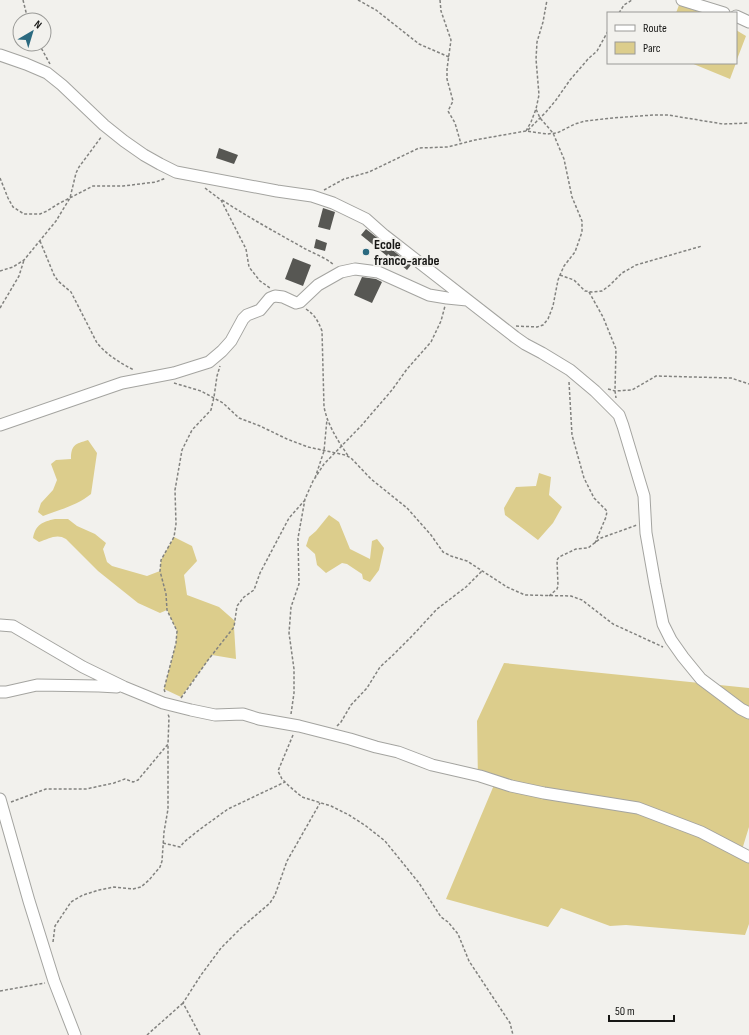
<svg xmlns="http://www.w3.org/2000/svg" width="749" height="1035" viewBox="0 0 749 1035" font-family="'Sofia Sans Condensed',sans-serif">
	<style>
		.green { fill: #dccd8c }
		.building { fill: #575753 }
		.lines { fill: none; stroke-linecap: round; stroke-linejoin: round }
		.minor-casing { stroke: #a4a4a0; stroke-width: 13 }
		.path { stroke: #82827f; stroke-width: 1.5; stroke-dasharray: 3 2; stroke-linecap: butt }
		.minor { stroke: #fff; stroke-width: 11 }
		.poi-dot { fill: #2c6a80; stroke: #f2f1ed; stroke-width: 1.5 }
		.labels { text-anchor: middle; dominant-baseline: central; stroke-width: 4; stroke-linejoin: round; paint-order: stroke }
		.poi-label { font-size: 14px; font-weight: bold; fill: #171715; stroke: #f2f1ed; text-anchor: start }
	</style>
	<rect width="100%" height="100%" fill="#f2f1ed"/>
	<path class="green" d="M679,5L703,13H676Z
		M736,30L746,36L736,62Z
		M691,63H736L730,79Z
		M88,440L97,453L91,494C78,505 59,510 43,516L38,512L41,503L53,490L57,480L51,464L56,460L71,459C71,445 75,444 88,440Z
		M539,473L551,477L549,495L562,507L553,523L538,540L505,515L504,508L516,487L536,486Z
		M329,515L339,522L350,549L370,559L372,541L377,539L384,548L379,570L370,582L363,579L362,574L347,564L342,563L326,573L317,565L315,554L306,546L309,537L316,531Z
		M55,519H68L77,526L95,534L106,543L103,549L107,562L112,566L147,576L160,571L161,560L174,537L192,546L197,561L184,575L187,595L219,607L235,621L234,627L236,659L212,655L181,697L164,689L176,643L177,631L167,610L160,613L138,603L98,571L66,539C57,533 48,539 39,542L33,538C36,524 42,522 55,519Z
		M504,663L749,688V827L741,853L749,857V924L745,935L626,925L610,926L561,908L548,927L446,899L494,785L478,782L477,721Z"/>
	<path class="building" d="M219,148L238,155L234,164L216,158Z
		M323,208L335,212L330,230L318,227Z
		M366,229L380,240L411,265L407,270L388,254L387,256L361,235Z
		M316,239L327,243L325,251L314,248Z
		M293,258L311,265L303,286L285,279Z
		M362,277L376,279L382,282L372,303L354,295Z"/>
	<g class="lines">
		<g class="minor-casing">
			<path id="minor" d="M682,0L724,13
				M736,16L749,22
				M0,55L26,64L47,73L62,85L104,125L124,141L144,155L160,164L176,172L277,191L312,196L333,203L366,219L384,235L515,337L525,344L542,353L570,370L595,391L619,415L623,426L644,496L646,533L655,584L663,624L671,640L683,657L701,679L741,709L749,713
				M0,425L122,383L174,373L209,362L222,351L231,341L243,319L247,315L260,310L270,298L275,296L283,297L296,303L300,302L318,285L341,272L355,269L378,272L429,295L447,298L467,300
				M0,625L13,626L83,667L124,687L163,703L191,710L215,715L243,714L259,719L299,726L350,739L376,747L398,752L432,765L480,776L511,786L544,793L638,808L701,832L749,857
				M0,692H6L37,685L99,686L117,687
				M0,799L29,901L54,981L75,1035"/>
		</g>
		<path class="path" d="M23,0L28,20
			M358,0L376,10L419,44L449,57
			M440,0L441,11L451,40L447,69V79L453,101L448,111L455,123L461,144
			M619,13L624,5L632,0
			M39,44L50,64
			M528,130L546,112L556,100L570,80L588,59L597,51L608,31
			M526,131L531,122L536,109L539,95L536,59L537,42L543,22L547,0
			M0,178L8,198L13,207L24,214H40L47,211L58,204L93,186H123L156,182L166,178
			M205,188L221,200L246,249L249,267L260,281L270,288
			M324,190L344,179L369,172L419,148L448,147L475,140L526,131L547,134L557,133L575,124L585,121L613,118L653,115H668L723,124L749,123
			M222,200C248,217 275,232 302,247C312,253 325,257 334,265
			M40,241L54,275L58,281L71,292L97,343C107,355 120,363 134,370
			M0,271L13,267L24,260L56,221L70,198L76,173L79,167L102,136
			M560,275L574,280L585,291L592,292L602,291L610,285L622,273L636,265L702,246
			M589,292L603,317L616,349L615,391L616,398
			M0,308L19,276L24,260
			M306,309C315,315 318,321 322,331L324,407C328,426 338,441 349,457
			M516,326L537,327L543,325L548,319L553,306L558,280L560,275L564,266L575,252L582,232V221L572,197L564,159L553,133L540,118L536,109
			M569,382L572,435L584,478L594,498L607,511L606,517L595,543
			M174,383L201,391L223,403L239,418L260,426L287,439L308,447L345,455L351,458L371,479L407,508L431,535L443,552L451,556L467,561L507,587L525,595L571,596L582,600L613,624L663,647
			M608,389L615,391L632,390L656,376L731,378L749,384
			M315,478L324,451L327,419
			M549,596L557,589L558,586L557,560L559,557L576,549L588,548L601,538L637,525
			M165,692L164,689L176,643L177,631L167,610L166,594L160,571L161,560L174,537L176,524L175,490L182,450L192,430L211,410L214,397L217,376L220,366
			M181,698L208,660L234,627L237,606L244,597L254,590L260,573L289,518L305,500
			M291,714L294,693V669L289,633L291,607L299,584L298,538L305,499L313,481L324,464L361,426L392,390L407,369L431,342L441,321L445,306
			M337,726L341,722L351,705L367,688L380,667L392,656L413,635L437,609L466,587L482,571
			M293,735L278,771L282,779L289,786L302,797L331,806L349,815L366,826L385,841L419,883L441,917L448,922L458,934L469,961L510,1023L513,1035
			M11,802L46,789H86L114,783L125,779L133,782L138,780L168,744L169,717L168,714
			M163,843L180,847L184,842L199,830L228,809L285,782
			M53,942L55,926L71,902L83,895L99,890L114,887L133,889L141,887L149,880L160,867L162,861L164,832L168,809V744
			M0,991L45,983
			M147,1035L183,1003
			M200,1035L183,1003L201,975L221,948L241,928L270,903L275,895L287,861L320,803"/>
		<use href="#minor" class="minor"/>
	</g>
	<circle class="poi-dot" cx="366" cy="252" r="4"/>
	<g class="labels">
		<g class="poi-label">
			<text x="374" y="244">Ecole<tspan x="374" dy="16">franco-arabe</tspan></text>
		</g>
	</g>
	<rect x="607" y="12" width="130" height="52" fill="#f2f1ed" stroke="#9a9a97"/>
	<rect x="615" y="25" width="20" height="6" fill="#ffffff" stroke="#9a9a97"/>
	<text x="643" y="32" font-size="12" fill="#171715">Route</text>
	<rect x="615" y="42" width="20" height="12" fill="#dccd8c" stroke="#9a9a97"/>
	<text x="643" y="52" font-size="12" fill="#171715">Parc</text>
	<g transform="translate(32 32) rotate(38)"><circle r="19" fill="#f2f1ed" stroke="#9a9a97"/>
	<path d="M0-3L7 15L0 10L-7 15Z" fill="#2c6a80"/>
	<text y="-6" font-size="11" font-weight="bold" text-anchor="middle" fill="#171715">N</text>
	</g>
	<path d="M609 1015v6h65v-6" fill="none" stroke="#171715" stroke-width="2"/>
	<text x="615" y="1015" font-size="12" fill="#171715" stroke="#f2f1ed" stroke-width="3" paint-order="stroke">50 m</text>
</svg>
